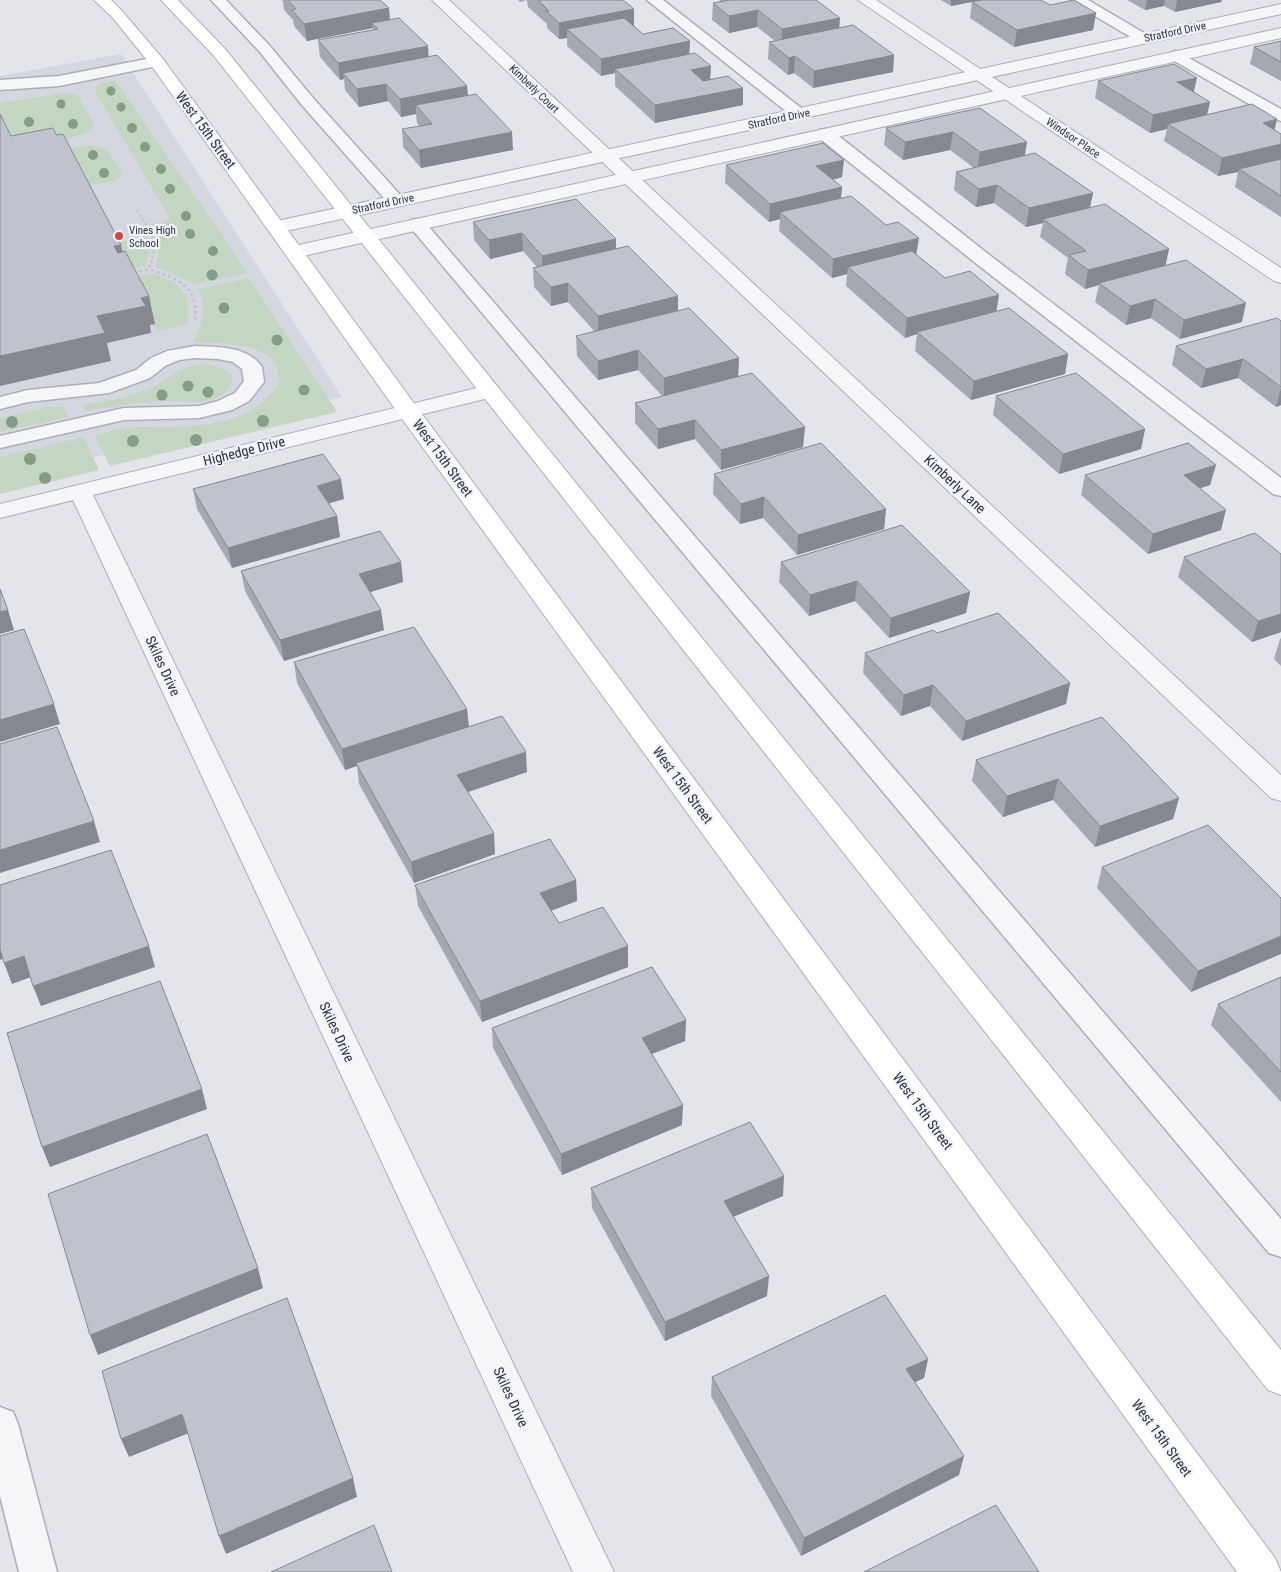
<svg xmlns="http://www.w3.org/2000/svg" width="1281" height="1572" viewBox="0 0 1281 1572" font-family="'Roboto Condensed',sans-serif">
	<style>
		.built { fill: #d5d7e0 }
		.green { fill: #c5d5c4 }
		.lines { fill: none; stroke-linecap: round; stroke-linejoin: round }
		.service-casing { stroke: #acaeb9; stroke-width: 3 }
		.minor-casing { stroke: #acaeb9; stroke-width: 2 }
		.tertiary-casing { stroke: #acaeb9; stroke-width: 2 }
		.secondary-casing { stroke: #acaeb9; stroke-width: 2 }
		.path-far1 { stroke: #c1c2ca; stroke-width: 2; stroke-dasharray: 2.5 2.5; stroke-linecap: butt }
		.path { stroke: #c1c2ca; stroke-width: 2.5; stroke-dasharray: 3 3; stroke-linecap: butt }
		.service { fill: #f6f6f9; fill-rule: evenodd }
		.minor { fill: #f6f6f9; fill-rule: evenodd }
		.tertiary { fill: #f6f6f9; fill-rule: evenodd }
		.secondary { fill: #fff; fill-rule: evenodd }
		.tree { fill: #859c88 }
		.wall { fill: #a5a8b1 }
		.shaded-wall { fill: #868890 }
		.building { fill: #c0c3ce; stroke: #868890 }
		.poi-dot { fill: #d14747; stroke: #f3f4f8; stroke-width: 2 }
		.labels { text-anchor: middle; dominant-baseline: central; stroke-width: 4.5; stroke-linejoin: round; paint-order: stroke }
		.far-street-label { font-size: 11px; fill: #2a2f44; stroke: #f3f4f8 }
		.far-poi-label { font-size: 11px; fill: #2a2f44; stroke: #f3f4f8; text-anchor: start }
		.street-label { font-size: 14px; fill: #2a2f44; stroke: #f3f4f8 }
	</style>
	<rect width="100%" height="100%" fill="#e3e5eb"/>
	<path class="built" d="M121,54L342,397L0,480V76Z"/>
	<path class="green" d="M115,80L248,273L195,284L155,267C161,247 161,242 151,224L171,220L96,94V87L102,83Z
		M57,94H77L94,125C82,145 29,141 8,142L0,128V103Z
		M91,145L108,150L123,174L114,181L83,187L62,149Z
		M143,229C151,243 151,251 145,266L126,270L112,243L142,237Z
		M150,273C180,283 193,291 187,325L156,331L153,324L154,323L123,279Z
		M249,278L337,412L110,466L94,435C106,433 117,429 128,428C139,426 152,427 163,427C208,426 252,424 279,383C279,378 279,371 277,367C265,342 217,342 194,343C201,323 208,311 199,289Z
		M209,364C215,366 222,368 227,371C241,380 225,395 215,399C197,405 176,400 157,401C133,403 109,407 85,411L82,404C107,402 130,397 153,387C158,385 161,381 166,379C179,369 192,365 209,364Z
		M47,407H64L68,417L0,432V418Z
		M84,437L99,470L0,494V457Z"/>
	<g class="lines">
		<g class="service-casing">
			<path id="service" d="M211,0H226L269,45L313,98L402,197L405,201L402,205L396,206L390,205L301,104L259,51Z
				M647,0H663L805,111L807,114L805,117H793Z
				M1071,0H1088L1149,36L1152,39L1149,42H1139L1073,3Z
				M1176,51L1281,109V121L1275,119L1171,59L1168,56L1171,53Z
				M157,57L162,59L165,62L162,65L59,86L0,90V80L59,76Z
				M825,129L831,130L992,257L1281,478V496L1273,494L978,265L819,138L817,134L819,130Z
				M417,219L423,220L1281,1219V1257L1269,1253L411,228L408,224L411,220Z
				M195,346C218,347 248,346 262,367L264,382L249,401L232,410L199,418L124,420L0,448V436L124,408L199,406L218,401L235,393L244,381L242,369L233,362L218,359L195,358L179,360L165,366L150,378L109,393L28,402L0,409V397L28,390L99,383L136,370L151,358L167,351Z
				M0,1407L13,1412L18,1424L57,1572H19L0,1496Z"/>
		</g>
		<g class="minor-casing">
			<path id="minor" d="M432,0H449L1281,775V801L1271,798Z
				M858,0H876L1281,268V283L1274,281Z
				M489,385L497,386L500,391L497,396L93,495L614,1572H573L73,500L0,518V504Z"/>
		</g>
		<g class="tertiary-casing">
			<path id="tertiary" d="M1281,4V14L277,233L270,231L268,227L270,223L277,221Z
				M1281,28V38L294,258L287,256L284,252L287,248L294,246Z"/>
		</g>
		<g class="secondary-casing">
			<path id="secondary" d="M94,0H111L122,11L163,59L416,406L1275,1558L1281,1572H1237L400,416L151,65L112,17Z
				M161,0H178L226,50L497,386L1281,1350V1395L1268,1390L214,56Z"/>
		</g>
		<path class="path-far1" d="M137,210C150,231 159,241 150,266"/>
		<path class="path" d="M150,265L149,269C178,280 198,284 195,320
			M133,273L149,269"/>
		<use href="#service" class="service"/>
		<use href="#minor" class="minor"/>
		<use href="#tertiary" class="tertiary"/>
		<use href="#secondary" class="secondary"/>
	</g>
	<g class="tree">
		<circle cx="111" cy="91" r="4.5"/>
		<circle cx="61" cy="104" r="4.5"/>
		<circle cx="121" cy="107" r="4.5"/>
		<circle cx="29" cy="122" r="5"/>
		<circle cx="73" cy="124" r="5"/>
		<circle cx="132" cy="128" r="5"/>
		<circle cx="145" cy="147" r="5"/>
		<circle cx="93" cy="155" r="5"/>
		<circle cx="161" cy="169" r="5"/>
		<circle cx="104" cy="173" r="5"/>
		<circle cx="170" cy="189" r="5"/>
		<circle cx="186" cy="216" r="5"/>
		<circle cx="190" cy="234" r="5"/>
		<circle cx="213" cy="251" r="5"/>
		<circle cx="212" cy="275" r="5.5"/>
		<circle cx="224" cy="308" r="5.5"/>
		<circle cx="277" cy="340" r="5.5"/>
		<circle cx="188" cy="386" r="5.5"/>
		<circle cx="304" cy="390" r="5.5"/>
		<circle cx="208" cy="392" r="5.5"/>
		<circle cx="162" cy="395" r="5.5"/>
		<circle cx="263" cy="421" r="6"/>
		<circle cx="12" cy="422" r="6"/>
		<circle cx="196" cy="440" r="6"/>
		<circle cx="133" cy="441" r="6"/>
		<circle cx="30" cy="459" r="6"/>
		<circle cx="45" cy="478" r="6"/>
	</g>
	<path class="wall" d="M281,0H380L389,8L390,20L428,57L467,86L468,95L513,150L421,168L403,147L402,129L420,126L417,123L416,114L401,117L388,101L359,107L345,90L344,79L340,80L320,57L318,40L373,30V28L307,41L294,26L293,20L284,10L283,1Z
		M518,0H623L634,26L643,34L690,41L689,54L710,79L743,88V105L655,123L615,86V73L601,76L567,46V38L559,39L547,28V24L528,7L527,0L520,2Z
		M719,0H816L840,28L894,55L893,72L813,88L794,73L788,75L768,59L769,42L775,41L757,27L729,33L712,20L713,3L721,2Z
		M941,0H1041L1050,5L1096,13L1093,30L1014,47L970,18L972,2L951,6Z
		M1127,0H1222L1221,2L1175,12L1164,6L1145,10Z
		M1281,41V81L1250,64L1254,47Z
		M1098,81L1194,93L1207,115L1274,130L1281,134V217L1235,187L1238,172L1218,176L1164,141L1167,129L1150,133L1095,98Z
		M980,108L1025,156L1093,193L1090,207L1165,266L1242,322L1180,339L1151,318L1126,325L1095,302L1099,285L1085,289L1065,274L1068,258L1040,237L1043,223L1026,227L994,203L976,207L954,190L956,172L974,168L950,150L903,160L884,145L886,128Z
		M726,165L842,177L833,180L842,187L841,198L917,255L945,278L996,311L1068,354L1065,374L971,400L915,351L917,334L905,338L846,286L847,274L832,278L779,231L780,219L769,222L725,183Z
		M473,222L616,249L678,311L739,358L738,377L805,427L803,447L721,470L695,439L658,449L635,423V403L662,396L638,370L598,380L577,356L576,336L595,332L568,302L551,306L534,287L533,268L537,267L523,251L490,259L474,240Z
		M1281,321V405L1276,407L1238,378L1201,388L1172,365L1176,346Z
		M996,396L1145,429L1141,449L1059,474L993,415Z
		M714,474L886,509L884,529L797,555L763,518L740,524L713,494Z
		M1085,475L1210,485L1200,488L1221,530L1148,554L1081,495Z
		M193,489L344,499L329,503L337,516L340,537L232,568L197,509Z
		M1281,554V632L1252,642L1178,577L1184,557Z
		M401,562L403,582L370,592L384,630L284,661L245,591L241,571Z
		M781,562L970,592L966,613L889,638L855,601L809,616L779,582Z
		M937,633L1070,683L1066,704L962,741L930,706L901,716L863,673L865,653Z
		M1281,638V666L1274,659L1280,639Z
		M294,662L467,709L469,727L527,772L468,792L495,854L414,883L359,784L357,766L345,770L297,683Z
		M976,760L1179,798L1173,819L1095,847L1053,800L1003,817L972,781Z
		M1102,867L1281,898L1191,992L1097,888Z
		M576,880L577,901L551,911L559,923L628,946V967L482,1022L418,906L415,885Z
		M1281,977V1102L1211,1025L1218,1004Z
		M686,1020L685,1041L652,1054L682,1125L562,1175L493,1048L492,1028Z
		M591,1188L783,1196L733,1217L767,1296L665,1341L592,1208Z
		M928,1359L924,1378L915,1382L959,1475L801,1556L711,1396L712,1377Z"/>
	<path class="shaded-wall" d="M951,0H982L951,6Z
		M1147,0H1165L1164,6L1145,10Z
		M1177,0H1222L1221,2L1175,12Z
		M389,8L390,25L372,23L373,28L307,41L304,24Z
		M634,9V26L567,29V38L559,39V23Z
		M758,10L757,27L729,33V16Z
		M1096,13L1093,30L1014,47L1017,30Z
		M840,18L839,34L782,46V29Z
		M690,41L689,58L615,69V73L601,76V59Z
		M428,46L429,63L343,73L344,79L340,80L338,63Z
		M894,55L893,72L813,88L814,71Z
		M795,56L794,73L788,75L789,58Z
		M711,66L710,83L690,87L691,70Z
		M1197,78L1193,95L1177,82Z
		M386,84L388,101L359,107L357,89Z
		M467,86L468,103L416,105V114L401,117L400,99Z
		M743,88V105L655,123V105Z
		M1210,102L1206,120L1168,124L1167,129L1150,133L1153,115Z
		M1277,119L1273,137L1263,123Z
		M512,132L513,150L421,168L419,150Z
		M953,132L950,150L903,160L905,142Z
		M1027,142L1024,160L977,170L980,152Z
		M1281,144V161L1239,169L1238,172L1218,176L1222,158Z
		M844,160L842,177L815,184L816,166Z
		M997,185L994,203L976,207L979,189Z
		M842,187L840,205L780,212V219L769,222L770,204Z
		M1093,193L1089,211L1043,219V223L1026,227L1029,208Z
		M522,233L523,251L490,259L489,240Z
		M919,238L916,257L848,267L847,274L832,278L833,259Z
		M616,239V257L543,274L542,256Z
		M121,245L127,272L114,246Z
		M1169,249L1165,268L1099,283V285L1085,289L1088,270Z
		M568,283V302L551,306V287Z
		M999,295L996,314L917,332V334L905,338L907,318Z
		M149,296L155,324L150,325L151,333L107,343L111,361L0,386V356L141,298Z
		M678,296V315L598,335V316Z
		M1155,299L1151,318L1126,325L1130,306Z
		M1246,303L1242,322L1180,339L1184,320Z
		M638,350V370L598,380V361Z
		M1068,354L1065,374L971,400L974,381Z
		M739,358L738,378L664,398V378Z
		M1243,359L1238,378L1201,388L1206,369Z
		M1281,388V405L1276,407Z
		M695,420V439L658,449V429Z
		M805,427L803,447L721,470V450Z
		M1145,429L1141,449L1059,474L1063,454Z
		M1216,465L1210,485L1179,495L1184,475Z
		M341,479L344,499L320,506L317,486Z
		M764,497L763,518L740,524L741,504Z
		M886,509L884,529L797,555L798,535Z
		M1226,510L1221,530L1148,554L1153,534Z
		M337,516L340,537L232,568L228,548Z
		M401,562L403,582L361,595L359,574Z
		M857,581L855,601L809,616L810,595Z
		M970,592L966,613L889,638L891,618Z
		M8,610L14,630L0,634V612Z
		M381,610L384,630L284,661L280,640Z
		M1281,614V632L1252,642L1258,621Z
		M1070,683L1066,704L962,741L966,721Z
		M933,685L930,706L901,716L904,695Z
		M54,704L60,724L0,742V720Z
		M467,709L469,730L356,763L357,766L345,770L342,749Z
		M526,752L527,772L459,795L457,775Z
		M1058,779L1053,800L1003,817L1007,796Z
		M1179,798L1173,819L1095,847L1100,826Z
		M94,821L100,842L0,873V850Z
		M494,833L495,854L414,883L411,862Z
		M576,880L577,901L541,914L540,893Z
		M1281,936V954L1191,992L1198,971Z
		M149,946L155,967L41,1006L33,986Z
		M628,946V967L482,1022L480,1001Z
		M0,947L4,958L0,960Z
		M24,956L31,977L12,984L4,963Z
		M686,1020L685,1041L641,1058L642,1038Z
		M202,1089L207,1109L50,1167L42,1147Z
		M683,1105L682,1125L562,1175L561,1154Z
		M784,1176L783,1196L723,1221L724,1201Z
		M258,1268L263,1288L98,1355L90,1335Z
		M769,1276L767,1296L665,1341V1322Z
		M928,1359L924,1378L903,1388L906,1369Z
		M182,1414L189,1433L129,1457L121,1439Z
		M964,1456L959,1475L801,1556L804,1538Z
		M353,1478L357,1497L226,1554L219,1536Z"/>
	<path class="building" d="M288,0H380L389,8L304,24L292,10L296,9Z
		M538,0H623L634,9L559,23L546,11H549Z
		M730,0H816L840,18L782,29L758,10L729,16L713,3Z
		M982,0H1041L1050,5L1074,0L1096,13L1017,30L972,2Z
		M399,18L428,46L338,63L318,40L378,29L372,23Z
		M624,18L643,34L673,28L690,41L601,59L567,29Z
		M853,25L894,55L814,71L795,56L789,58L769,42Z
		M1281,41V62L1254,47Z
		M695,53L711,66L691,70L703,81L728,76L743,88L655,105L615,69Z
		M437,55L467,86L400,99L386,84L357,89L343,73Z
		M1174,64L1197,78L1177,82L1210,102L1153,115L1098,81Z
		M476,94L512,132L419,150L402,129L432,124L416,105Z
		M1252,104L1277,119L1263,123L1281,134V144L1222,158L1168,124Z
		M980,108L1027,142L980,152L953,132L905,142L886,128Z
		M0,114L11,136L53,128L56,135L63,134L121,245L114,246L118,253L125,251L149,296L141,298L146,306L97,316L105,333L0,356Z
		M823,143L844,160L816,166L842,187L770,204L726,165Z
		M1035,153L1093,193L1029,208L997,185L979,189L956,172Z
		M1281,159V196L1239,169Z
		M851,196L886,225L898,222L919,238L833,259L780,212Z
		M576,199L616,239L542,256L522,233L489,240L473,222Z
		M1105,204L1169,249L1088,270L1069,255L1086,251L1043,219Z
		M628,246L678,296L598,316L568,283L551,287L533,268Z
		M912,251L945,278L970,271L999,295L907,318L848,267Z
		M1186,260L1246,303L1184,320L1155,299L1130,306L1099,283Z
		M689,308L739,358L664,378L638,350L598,361L576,336Z
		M1009,308L1068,354L974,381L917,332Z
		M1277,318L1281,321V387L1243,359L1206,369L1176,346Z
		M752,373L805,427L721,450L695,420L658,429L635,403Z
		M1076,373L1145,429L1063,454L996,396Z
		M821,443L886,509L798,535L764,497L741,504L714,474Z
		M1188,443L1216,465L1184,475L1226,510L1153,534L1085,475Z
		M323,454L341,479L317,486L337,516L228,548L193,489Z
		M902,525L970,592L891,618L857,581L810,595L781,562Z
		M380,531L401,562L359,574L381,610L280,640L241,571Z
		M1255,533L1281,554V614L1258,621L1184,557Z
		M0,589L8,610L0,612Z
		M998,613L1070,683L966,721L933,685L904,695L865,653L933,630L937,633Z
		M414,627L467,709L342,749L294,662Z
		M24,629L54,704L0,720V636Z
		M502,716L526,752L457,775L494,833L411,862L356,763Z
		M1102,717L1179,798L1100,826L1058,779L1007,796L976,760Z
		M57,727L94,821L0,850V744Z
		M1208,825L1281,898V936L1198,971L1102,867Z
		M550,839L576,880L540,893L559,923L603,907L628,946L480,1001L415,885Z
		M111,850L149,946L33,986L24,956L4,963L0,949V885Z
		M652,967L686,1020L642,1038L683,1105L561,1154L492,1028Z
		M1281,977V1072L1218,1004Z
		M160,981L202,1089L42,1147L7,1033Z
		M750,1122L784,1176L724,1201L769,1276L665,1322L591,1188Z
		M207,1134L258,1268L90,1335L48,1194Z
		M885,1295L928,1359L906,1369L964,1456L804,1538L712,1377Z
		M287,1298L353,1478L219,1536L182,1414L121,1439L102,1371Z
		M996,1505L1039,1572H864Z
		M374,1525L392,1572H271Z"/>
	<circle class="poi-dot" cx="119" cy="236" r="5"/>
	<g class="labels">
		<g class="far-street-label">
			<text transform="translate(1175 32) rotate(-12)">Stratford Drive</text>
			<text transform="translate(534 89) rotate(44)">Kimberly Court</text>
			<text transform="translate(779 119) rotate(-12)">Stratford Drive</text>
			<text transform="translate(1073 138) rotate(34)">Windsor Place</text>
			<text transform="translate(383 204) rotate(-12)">Stratford Drive</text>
		</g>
		<g class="far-poi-label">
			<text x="129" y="230">Vines High<tspan x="129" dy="13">School</tspan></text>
		</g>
		<g class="street-label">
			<text transform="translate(206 130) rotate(54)">West 15th Street</text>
			<text transform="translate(244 451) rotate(-14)">Highedge Drive</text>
			<text transform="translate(443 458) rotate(54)">West 15th Street</text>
			<text transform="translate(955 484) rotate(43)">Kimberly Lane</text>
			<text transform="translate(163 666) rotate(65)">Skiles Drive</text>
			<text transform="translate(683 785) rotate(54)">West 15th Street</text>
			<text transform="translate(337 1032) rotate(65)">Skiles Drive</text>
			<text transform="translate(923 1111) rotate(54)">West 15th Street</text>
			<text transform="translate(511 1397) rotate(65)">Skiles Drive</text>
			<text transform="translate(1162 1438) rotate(54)">West 15th Street</text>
		</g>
	</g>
</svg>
